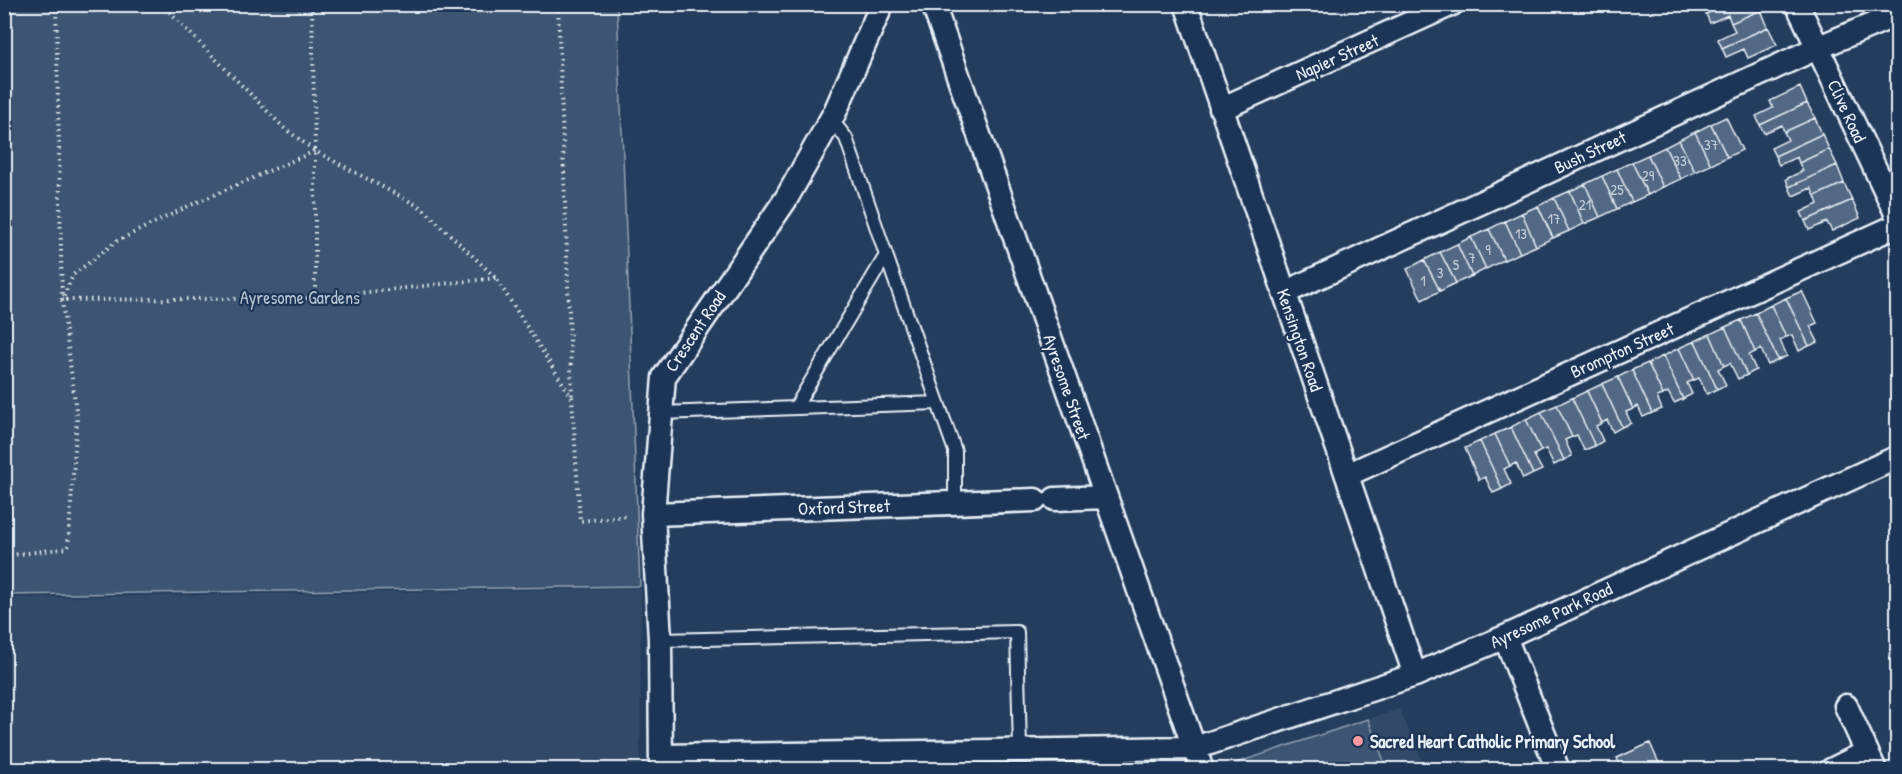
<svg xmlns="http://www.w3.org/2000/svg" width="1902" height="774" viewBox="0 0 1902 774" font-family="'Patrick Hand',sans-serif">
	<style>
		.built { fill: #334a68 }
		.green { fill: #3e5472; stroke: #93a2b5; stroke-width: 1.5 }
		.building { fill: #536782; stroke: #e8f1f8; stroke-width: 1.5 }
		.lines { fill: none; stroke-linecap: round; stroke-linejoin: round }
		.service-casing { stroke: #e8f1f8; stroke-width: 16 }
		.minor-casing { stroke: #e8f1f8; stroke-width: 27 }
		.path { stroke: #e8f1f8; stroke-width: 4; stroke-dasharray: 1.5 4.5; stroke-linecap: butt }
		.service { stroke: #1d3557; stroke-width: 12 }
		.minor { stroke: #1d3557; stroke-width: 22 }
		.poi-dot { fill: #ff9aa2; stroke: #1d3557; stroke-width: 2 }
		.labels { text-anchor: middle; dominant-baseline: central; stroke-width: 4.5; stroke-linejoin: round; paint-order: stroke }
		.number-label { font-size: 15px; fill: #c3ceda }
		.street-label { font-size: 18px; fill: #e8f1f8; stroke: #1d3557 }
		.park-label { font-size: 18px; fill: #b5c2d0; stroke: #1d3557 }
		.poi-label { font-size: 18px; font-weight: bold; fill: #e8f1f8; stroke: #1d3557; text-anchor: start }
	</style>
	<rect width="100%" height="100%" fill="#253d5d"/>
	<filter id="ink" filterUnits="userSpaceOnUse"><feTurbulence type="fractalNoise" baseFrequency=".0167" numOctaves="2"/><feDisplacementMap in="SourceGraphic" scale="12" xChannelSelector="R" yChannelSelector="G"/><feConvolveMatrix kernelMatrix="1 2 1 2 8 2 1 2 1" color-interpolation-filters="sRGB"/></filter>
	<g filter="url(#ink)">
		<path class="built" d="M641,588L640,769H5V598Z
			M1399,709L1426,769L1233,770L1236,763Z"/>
		<path class="green" d="M4,5H617L640,586L5,595Z
			M1368,719L1387,769H1233L1236,763Z"/>
		<path class="building" d="M1706,4H1728L1706,14L1702,6Z
			M1728,4H1758L1761,10L1731,23L1728,15L1710,23L1706,14Z
			M1761,10L1768,27L1722,48L1718,39L1735,31L1731,23Z
			M1768,27L1777,45L1748,58L1744,49L1726,57L1722,48Z
			M1800,87L1807,103L1760,125L1756,116L1773,108L1770,101Z
			M1807,103L1815,118L1784,132L1782,125L1764,133L1760,125Z
			M1726,117L1742,150L1727,157L1711,124Z
			M1815,118L1822,134L1775,156L1771,148L1788,140L1784,132Z
			M1711,124L1727,157L1711,165L1695,132Z
			M1695,132L1711,165L1695,172L1679,140Z
			M1822,134L1829,149L1799,163L1797,157L1779,165L1775,156Z
			M1679,140L1695,172L1681,179L1665,147Z
			M1665,147L1681,179L1663,187L1648,155Z
			M1829,149L1837,165L1789,187L1786,179L1803,171L1799,163Z
			M1648,155L1663,187L1648,195L1632,162Z
			M1632,162L1648,195L1632,202L1617,169Z
			M1837,165L1844,183L1815,196L1811,188L1793,196L1789,187Z
			M1617,169L1632,202L1617,209L1602,176Z
			M1602,176L1617,209L1600,217L1585,184Z
			M1844,183L1852,200L1805,221L1801,212L1818,204L1815,196Z
			M1585,184L1600,217L1584,224L1570,191Z
			M1570,191L1584,224L1569,231L1554,198Z
			M1554,198L1569,231L1553,238L1538,206Z
			M1852,200L1860,218L1832,231L1827,222L1809,230L1805,221Z
			M1538,206L1553,238L1536,246L1522,213Z
			M1522,213L1536,246L1520,253L1505,221Z
			M1505,221L1520,253L1504,260L1489,229Z
			M1489,229L1504,260L1486,269L1471,237Z
			M1471,237L1486,269L1472,276L1457,244Z
			M1457,244L1472,276L1456,283L1440,252Z
			M1440,252L1456,283L1440,291L1424,260Z
			M1424,260L1440,291L1422,300L1407,269Z
			M1802,291L1817,323L1810,326L1818,342L1809,346L1786,298Z
			M1786,298L1809,346L1799,351L1792,335L1786,337L1771,305Z
			M1771,305L1786,337L1780,340L1787,356L1778,360L1756,313Z
			M1756,313L1778,360L1768,365L1761,349L1755,352L1741,320Z
			M1741,320L1755,352L1749,355L1756,370L1747,375L1725,327Z
			M1725,327L1747,375L1738,379L1730,363L1724,366L1710,334Z
			M1710,334L1724,366L1718,369L1726,385L1717,389L1695,341Z
			M1695,341L1717,389L1707,394L1699,378L1694,380L1679,348Z
			M1679,348L1694,380L1687,383L1692,394L1683,399L1663,356Z
			M1663,356L1683,399L1674,403L1668,392L1663,395L1648,363Z
			M1648,363L1663,395L1657,397L1662,409L1652,413L1632,370Z
			M1632,370L1652,413L1643,417L1638,406L1633,409L1618,377Z
			M1618,377L1633,409L1626,412L1631,423L1622,427L1602,384Z
			M1602,384L1622,427L1613,432L1607,420L1602,423L1587,391Z
			M1587,391L1602,423L1596,426L1603,441L1595,446L1572,398Z
			M1572,398L1595,446L1584,450L1577,435L1572,437L1557,405Z
			M1557,405L1572,437L1565,440L1572,456L1564,460L1541,412Z
			M1541,412L1564,460L1554,465L1546,449L1541,451L1526,419Z
			M1526,419L1541,451L1534,455L1542,470L1533,474L1511,427Z
			M1511,427L1533,474L1523,479L1516,463L1510,466L1495,434Z
			M1495,434L1510,466L1504,469L1511,484L1502,489L1480,441Z
			M1480,441L1502,489L1493,493L1485,477L1479,480L1465,448Z
			M1650,743L1662,770H1622L1617,758Z"/>
		<g class="lines">
			<g class="service-casing">
				<path id="service" d="M831,119L846,138L886,255
					M938,403L955,451V503
					M661,413L938,403L886,255L795,408
					M660,640L1017,632L1020,750"/>
			</g>
			<g class="minor-casing">
				<path id="minor" d="M933,4L1202,770
					M1186,4L1415,675
					M1797,4L1898,217
					M1221,109L1452,4
					M1284,293L1817,48L1898,14
					M1347,475L1898,225
					M1055,499L1106,497
					M653,514L1035,500
					M1505,637L1558,770
					M1846,706L1875,770
					M661,756L1195,748L1415,675L1505,637L1898,457
					M661,770L660,640L653,514L664,377L786,199L835,112L882,4
					M1831,770L1867,752"/>
			</g>
			<path class="path" d="M56,4L62,300L315,298
				M161,4L284,128L315,151
				M312,4L315,151V298L496,278
				M558,4L572,397
				M4,556L68,548L77,418L62,300L73,275L117,241L193,204L315,151L422,208L496,278L572,398L580,521L628,516"/>
			<use href="#service" class="service"/>
			<use href="#minor" class="minor"/>
		</g>
	</g>
	<circle class="poi-dot" cx="1358" cy="741" r="6"/>
	<g class="labels">
		<g class="number-label">
			<text x="1711" y="144">37</text>
			<text x="1680" y="160">33</text>
			<text x="1648" y="175">29</text>
			<text x="1617" y="189">25</text>
			<text x="1585" y="204">21</text>
			<text x="1554" y="218">17</text>
			<text x="1521" y="233">13</text>
			<text x="1488" y="249">9</text>
			<text x="1472" y="257">7</text>
			<text x="1456" y="264">5</text>
			<text x="1440" y="272">3</text>
			<text x="1423" y="280">1</text>
		</g>
		<g class="street-label">
			<text transform="translate(1337 57) rotate(-24)">Napier Street</text>
			<text transform="translate(1847 111) rotate(65)">Clive Road</text>
			<text transform="translate(1590 152) rotate(-25)">Bush Street</text>
			<text transform="translate(695 331) rotate(-56)">Crescent Road</text>
			<text transform="translate(1300 340) rotate(71)">Kensington Road</text>
			<text transform="translate(1622 350) rotate(-24)">Brompton Street</text>
			<text transform="translate(1067 387) rotate(71)">Ayresome Street</text>
			<text transform="translate(844 507) rotate(-2)">Oxford Street</text>
			<text transform="translate(1551 615) rotate(-25)">Ayresome Park Road</text>
		</g>
		<g class="park-label">
			<text x="300" y="297">Ayresome Gardens</text>
		</g>
		<g class="poi-label">
			<text x="1370" y="741">Sacred Heart Catholic Primary School</text>
		</g>
	</g>
	<rect width="1902" height="774" fill="none" stroke="#1d3557" stroke-width="24"/>
	<rect x="12" y="12" width="1878" height="750" fill="none" stroke="#e8f1f8" stroke-width="2" filter="url(#ink)"/>
</svg>
